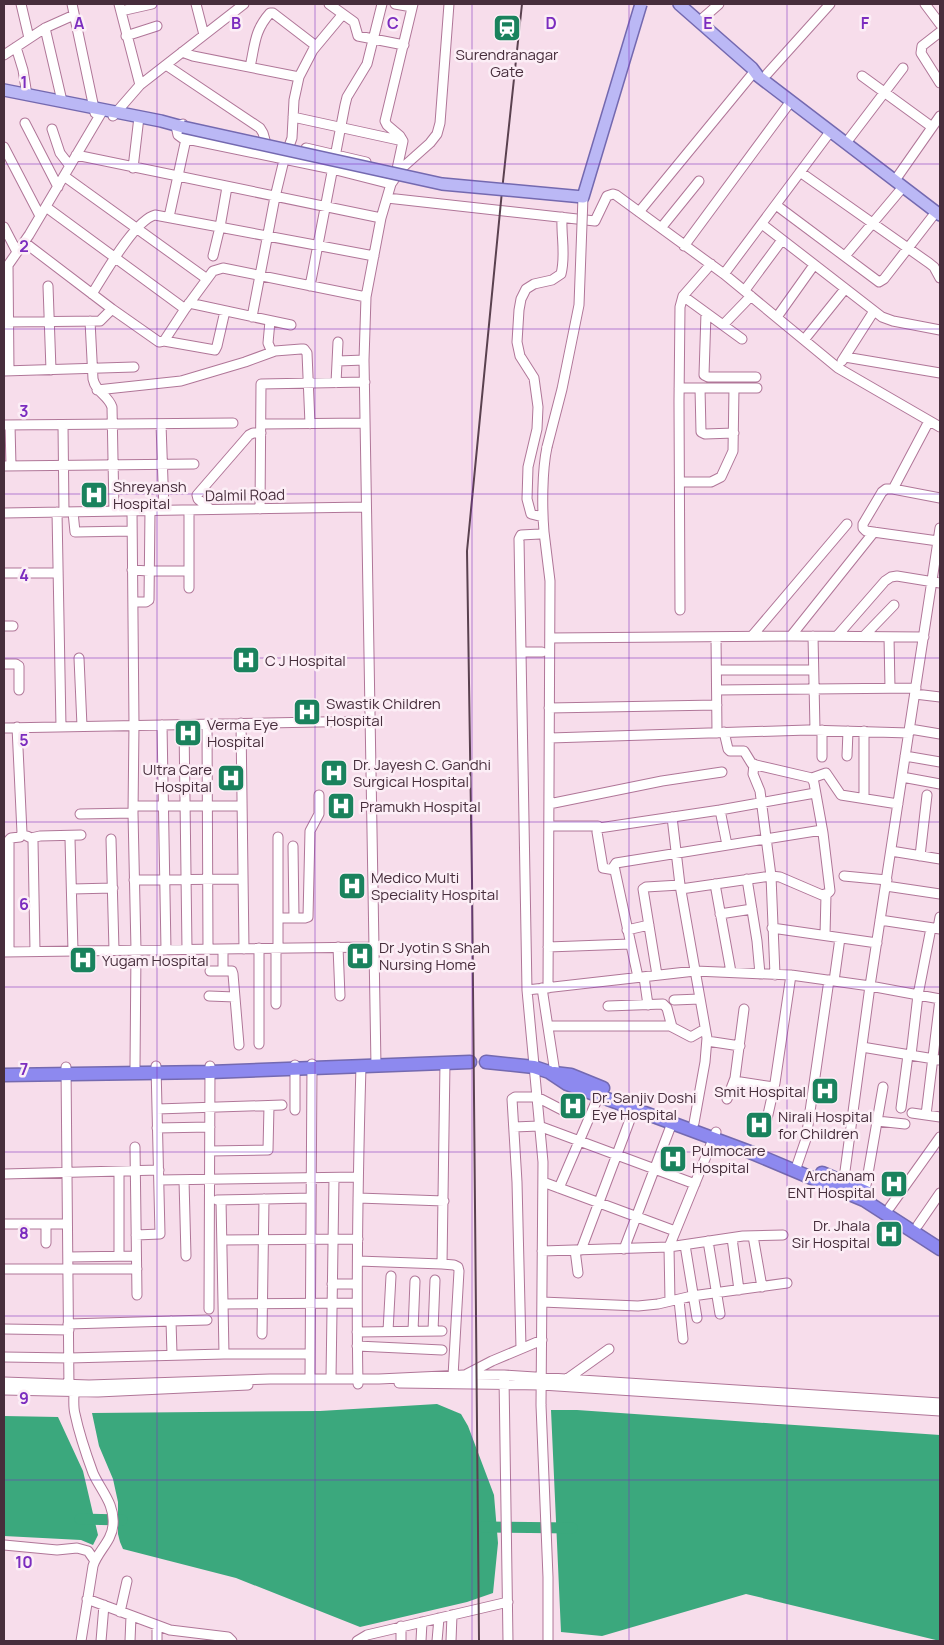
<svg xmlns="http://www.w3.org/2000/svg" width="944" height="1645" viewBox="0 0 944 1645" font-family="Manrope,sans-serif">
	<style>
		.water { fill: #3ba87d }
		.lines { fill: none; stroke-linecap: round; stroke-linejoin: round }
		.river { stroke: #3ba87d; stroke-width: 11 }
		.minor-casing { stroke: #b07698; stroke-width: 11 }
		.major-casing { stroke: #7469b0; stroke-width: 14 }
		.highway-casing { stroke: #7469b0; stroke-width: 15 }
		.minor { stroke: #fff; stroke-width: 9 }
		.major { stroke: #bbb8f5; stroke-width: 11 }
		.highway { stroke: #8d89ef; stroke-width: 12 }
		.rail { stroke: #5a414f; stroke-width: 2 }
		.minor-bridge-casing { stroke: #b07698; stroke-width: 11; stroke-linecap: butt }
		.major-bridge-casing { stroke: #7469b0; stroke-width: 14; stroke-linecap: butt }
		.minor-bridge { stroke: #fff; stroke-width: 9 }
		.major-bridge { stroke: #bbb8f5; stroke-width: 11 }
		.grid { fill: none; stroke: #7b2cbf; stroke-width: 1; stroke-opacity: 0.55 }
		.labels { text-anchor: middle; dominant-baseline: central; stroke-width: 5; stroke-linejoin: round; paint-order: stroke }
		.poi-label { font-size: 15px; fill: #472e3c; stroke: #fceef6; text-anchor: start }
		.street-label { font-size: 15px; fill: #472e3c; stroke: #fceef6 }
		.grid-label { font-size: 16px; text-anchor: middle; font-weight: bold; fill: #7b2cbf; stroke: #fceef6; stroke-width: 5; stroke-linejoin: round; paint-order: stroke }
	</style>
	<rect width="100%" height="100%" fill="#f7ddeb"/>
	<path class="water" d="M437,1404L461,1414L468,1426L494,1495L498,1543L493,1593L467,1602L360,1627L236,1578L123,1549L120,1542L118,1534V1502L113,1479L99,1446L92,1413L320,1411Z
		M551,1410H577L940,1435V1641L746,1594L602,1636L561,1632Z
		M4,1416L58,1417L83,1471L98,1535L93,1545L81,1540L4,1536Z"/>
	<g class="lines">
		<path class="river" d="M80,1519L122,1520
			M483,1527L572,1528"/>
		<g class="minor-casing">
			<path id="minor" d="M21,4L29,38
				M72,4L95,113
				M119,4L140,85
				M196,4L204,35
				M329,4L354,22L358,36L404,45
				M395,4L412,7
				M925,4L940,24
				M121,11L152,4
				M703,18L719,4
				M45,28L62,101
				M940,32L922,46L921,53L940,83
				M126,36L157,26
				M16,47L23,70L27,95
				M182,52L193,56L299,77
				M4,55L45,28L74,15
				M166,65L260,128L263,133L265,140
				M250,67C255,45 254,31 270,13H273L316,46
				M767,74L830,4
				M862,76L932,127
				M113,116L140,85L244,4
				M293,117L403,141
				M25,123L58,187
				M183,124L176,126L178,135L182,138L332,169L391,184
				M52,129L60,153L70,166
				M849,139L903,68
				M4,147L40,216
				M306,148L366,162
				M76,155L381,218
				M133,168L139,117
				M397,169L403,141L400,136L387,125L385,121L413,4
				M800,172L929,263L934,267L940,278
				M64,176L207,279
				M898,176L940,116
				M387,198L595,221L607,196L613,194L616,195L724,274L838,368L940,427
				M776,205L879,282L884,279L936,212
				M46,207L185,309
				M639,212L754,72
				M169,217L186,139
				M762,224L882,317L893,321L940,330
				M4,227L17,252
				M661,228L699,181
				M24,242L112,309L159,342L164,341L185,309L213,271L223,268L366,297
				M684,246L791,101
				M213,256L220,227L227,187
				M845,256L903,187
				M8,265L9,371
				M4,271L29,235L103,110
				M724,274L830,132
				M48,286L51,370
				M310,286L345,105L347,97L367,64L382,4
				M745,290L782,240
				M92,294C104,275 135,220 155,215L374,256
				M683,296L742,339
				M189,303L291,325
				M706,313L704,375L708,377H756
				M252,317L275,197L284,160L292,138L294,100L299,77L313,50L343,14
				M777,317L814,265
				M90,321L93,379C96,393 108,395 112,407L114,511
				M270,321L268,343L271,350L275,351L301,349H304L307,353L310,424
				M4,322L100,321L112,309
				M723,325L751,296
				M804,340L845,289
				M164,341L215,350L217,346L225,311
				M845,357L940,373
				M338,361L364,360
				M842,361L874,311
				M4,371L134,367
				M336,383L338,342
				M679,388H757
				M700,388L701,432L705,434L734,433
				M97,390L181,381L245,362L275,351
				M161,424L164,510
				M261,424L365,423
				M4,425L233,423
				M10,425L11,466
				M63,425L64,512
				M547,447C542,471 542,508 544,532L540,534L521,535L519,539L527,990L543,1162L541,1405L548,1577V1641
				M4,466L194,464
				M680,482H711L721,477L733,451L734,388
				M893,489L929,421
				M210,509L198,499L197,495L249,435L253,433H261
				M260,509L261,384L365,382
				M132,511L134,725L133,813L136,950L135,1067
				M57,512L61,727
				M73,512L75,532L132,531
				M4,513L366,507
				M543,517L531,514L527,499L528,467L537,429L538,407L534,378L520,356L517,342L519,310L521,299L526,289L534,284L552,280L561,274C566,255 561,237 562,217
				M544,532L550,581L548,988
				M938,541L866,531L863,528V524L882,492L886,489H893L940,498
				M132,570L149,571H189
				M4,573H58
				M189,588V510
				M133,602H146L149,600L150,510
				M680,610L679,401L680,307L683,296L711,264
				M4,626H13
				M752,636L847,524
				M791,636L874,532
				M813,636L815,730
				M837,636L885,581L891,577L897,576L940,583
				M864,636L894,605
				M716,637L717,733
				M889,637L890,688
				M550,638L791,636L924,637
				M521,652H542
				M79,658L82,726
				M4,664H16L19,666V690
				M717,670H813
				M717,690L916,688
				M915,694L940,697
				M549,708L717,705
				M241,723L244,949
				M207,724L208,949
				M162,725L166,950
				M184,725L187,949
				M4,728L370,721
				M910,729L940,734
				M864,731V798
				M550,738L808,730L909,733
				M847,756L848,731
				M905,756L940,762
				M822,757V730
				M754,764L753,774L760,791L771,876L775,975
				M902,777L940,784
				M812,778L826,773L841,795L898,804
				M549,804L662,781L722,772
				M133,806H242
				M720,810L727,845
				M80,814L133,813
				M672,817L680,885L707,1038L705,1062L694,1123
				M549,826H598
				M27,836L31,838L40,836L81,835
				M278,837V948
				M70,839L73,951
				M111,839L114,950
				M33,841L35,951
				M293,846L294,918
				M891,851L940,859
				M920,856L927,795
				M615,870L603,868L597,832L599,828L720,810L815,793
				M844,876L887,880
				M747,879L757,941L760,974
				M134,880L243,879
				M715,884L731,972
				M886,886L940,894
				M72,889L113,888
				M681,889L771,876L780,877L822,895L828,893L830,891L823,833L814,783L812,778L752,764L744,751H730L728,749L724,732
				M720,914L752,909
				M278,918H305L308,917L310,831L319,814V795
				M880,920L940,929
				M772,928L877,943
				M938,928L940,917
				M627,930L649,925
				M825,935L826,895
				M338,947L340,996
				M548,947L630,944
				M4,952L373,947
				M9,952V840L11,838L20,837L22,833L17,727
				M210,971H232L233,974L239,1045
				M223,971V949
				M657,975L643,889L646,887L680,885
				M638,977L614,866L616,863L822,830
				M644,977L648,1005
				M834,981L840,938
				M542,988L555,1073
				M527,990L695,971L791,975L870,986L940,999L926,1115
				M209,996L235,997
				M674,1000L700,999
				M276,1004V948
				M608,1006L663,1004L667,1008L672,1027
				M548,1026H670L691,1037L705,1029
				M707,1041L740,1046
				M259,1044V948
				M862,1047L940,1060
				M911,1055L918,995L931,928
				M376,1066L364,360L366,297L381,218L391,184L402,168L430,143L437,134L440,123L449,4
				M66,1067L69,1390
				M734,1081L774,1087
				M727,1099L735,1078L744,1009
				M901,1108L908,1055
				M157,1109L282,1105
				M295,1110V1065
				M912,1113L940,1117
				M767,1119L775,1083L791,975
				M877,1121L905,1124
				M514,1127L539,1126L695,1184
				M157,1128L210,1127
				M135,1147L137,1295
				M210,1151L268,1150L269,1106
				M795,1171L806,1139L829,980
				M119,1172V1256
				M4,1174L159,1170
				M159,1180L358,1177
				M184,1180L186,1256
				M543,1182L675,1231
				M843,1186L870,986L940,528
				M559,1188L599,1095
				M865,1191L883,1087
				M358,1198L444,1201
				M217,1200L311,1198
				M221,1200L224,1354H310
				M890,1207L940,1137
				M4,1224H67
				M918,1225L940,1193
				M136,1235L160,1234L156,1066
				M753,1236L762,1287
				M732,1238L739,1290
				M222,1240L358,1239
				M708,1241L720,1314
				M46,1243V1224
				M685,1245L697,1318
				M624,1249L672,1123
				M575,1250L578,1273
				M581,1250L634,1109
				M542,1251L669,1247L743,1236L783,1235
				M68,1257L136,1256
				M358,1261L442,1264L454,1265L458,1267L459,1271L453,1376
				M442,1264L445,1063
				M4,1269H137
				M332,1284H357
				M679,1300L683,1339
				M670,1301L669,1247L716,1132
				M542,1302L638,1306L658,1304L692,1296L787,1283
				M223,1304L357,1303
				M209,1309L210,1066
				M171,1321L172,1354
				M68,1324L207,1320
				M4,1329L69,1330
				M388,1331L391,1276
				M413,1331L415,1281
				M433,1331L435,1280
				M357,1332L442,1331
				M262,1334L264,1199
				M357,1346L442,1350
				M521,1348L517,1182L512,1099L515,1097H537L566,1112
				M4,1357L69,1358L224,1354
				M467,1374L492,1361L542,1340
				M310,1378L312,1064
				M331,1378L334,1178
				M504,1378L508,1641
				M567,1379L609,1349
				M4,1382L89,1385L270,1379H379L464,1375H504L940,1403
				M399,1383L542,1385L940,1411
				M358,1384C356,1278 358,1172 361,1066
				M4,1390L98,1392L248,1385
				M74,1391C74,1399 73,1407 75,1414C79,1433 86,1454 93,1473C101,1491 115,1504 113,1525C112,1541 97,1552 93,1566L81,1641
				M4,1545L57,1550L77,1548L88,1551L95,1561
				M87,1599L170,1630L228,1637L232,1641
				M120,1612L127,1581
				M101,1641L104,1605
				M130,1641L131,1616
				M157,1641V1625
				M357,1641L367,1635L508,1602
				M401,1641V1626
				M421,1641L422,1622
				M437,1641L439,1618
				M451,1641L452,1615"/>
		</g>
		<g class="major-casing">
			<path id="major" d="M679,4L752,68L758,76L940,215
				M4,90L161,121L183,127"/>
		</g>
		<g class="highway-casing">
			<path id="highway" d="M486,1062L534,1067L549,1072L567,1084L750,1152L864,1200L940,1249
				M554,1073L571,1075L603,1088
				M4,1075L210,1072L470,1062
				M822,1173L866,1192"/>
		</g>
		<use href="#minor" class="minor"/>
		<use href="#major" class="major"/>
		<use href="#highway" class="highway"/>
		<path class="rail" d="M479,1641L472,880L467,551L502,191L522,4"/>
		<g class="minor-bridge-casing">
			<path id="minor-bridge" d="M547,447L562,389L579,305L583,197"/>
		</g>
		<g class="major-bridge-casing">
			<path id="major-bridge" d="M183,127L442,184L583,197L641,4"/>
		</g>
		<use href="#minor-bridge" class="minor-bridge"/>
		<use href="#major-bridge" class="major-bridge"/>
	</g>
	<path class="grid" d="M157,4V1641M315,4V1641M472,4V1641M629,4V1641M787,4V1641M4,164H940M4,329H940M4,494H940M4,658H940M4,822H940M4,987H940M4,1152H940M4,1316H940M4,1480H940"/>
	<defs>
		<g id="station-square" transform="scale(1.4375)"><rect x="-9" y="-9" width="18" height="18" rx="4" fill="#1a825d" stroke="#fceef6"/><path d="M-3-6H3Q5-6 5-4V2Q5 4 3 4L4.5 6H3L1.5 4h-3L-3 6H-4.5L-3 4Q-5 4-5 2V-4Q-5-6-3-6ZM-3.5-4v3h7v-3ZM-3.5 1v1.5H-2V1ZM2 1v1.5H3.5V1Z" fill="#fff"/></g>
		<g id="hospital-square" transform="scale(1.4375)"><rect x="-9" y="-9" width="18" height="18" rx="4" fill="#1a825d" stroke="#fceef6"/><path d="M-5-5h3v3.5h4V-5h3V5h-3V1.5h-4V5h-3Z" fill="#fff"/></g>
	</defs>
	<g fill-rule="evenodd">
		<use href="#station-square" x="507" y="28"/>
		<use href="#hospital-square" x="94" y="495"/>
		<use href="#hospital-square" x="246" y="660"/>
		<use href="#hospital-square" x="307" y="712"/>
		<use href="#hospital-square" x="188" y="733"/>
		<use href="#hospital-square" x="334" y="773"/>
		<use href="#hospital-square" x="231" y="778"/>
		<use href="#hospital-square" x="341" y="806"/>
		<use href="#hospital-square" x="352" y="886"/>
		<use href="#hospital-square" x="360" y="956"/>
		<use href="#hospital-square" x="83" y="960"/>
		<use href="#hospital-square" x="825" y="1091"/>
		<use href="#hospital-square" x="573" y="1106"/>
		<use href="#hospital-square" x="759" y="1125"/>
		<use href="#hospital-square" x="673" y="1159"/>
		<use href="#hospital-square" x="894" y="1184"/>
		<use href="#hospital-square" x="889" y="1234"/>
	</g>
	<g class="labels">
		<g class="poi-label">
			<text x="507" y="54" text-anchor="middle">Surendranagar<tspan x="507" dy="17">Gate</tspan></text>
			<text x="113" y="486">Shreyansh<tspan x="113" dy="17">Hospital</tspan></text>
			<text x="265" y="660">C J Hospital</text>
			<text x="326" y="703">Swastik Children<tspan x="326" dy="17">Hospital</tspan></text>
			<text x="207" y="724">Verma Eye<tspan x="207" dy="17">Hospital</tspan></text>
			<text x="353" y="764">Dr. Jayesh C. Gandhi<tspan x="353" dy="17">Surgical Hospital</tspan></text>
			<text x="212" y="769" text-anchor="end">Ultra Care<tspan x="212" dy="17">Hospital</tspan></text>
			<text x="360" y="806">Pramukh Hospital</text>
			<text x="371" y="877">Medico Multi<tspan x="371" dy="17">Speciality Hospital</tspan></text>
			<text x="379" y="947">Dr Jyotin S Shah<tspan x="379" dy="17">Nursing Home</tspan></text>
			<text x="102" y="960">Yugam Hospital</text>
			<text x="806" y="1091" text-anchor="end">Smit Hospital</text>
			<text x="592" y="1097">Dr. Sanjiv Doshi<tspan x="592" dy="17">Eye Hospital</tspan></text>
			<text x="778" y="1116">Nirali Hospital<tspan x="778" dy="17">for Children</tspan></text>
			<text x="692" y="1150">Pulmocare<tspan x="692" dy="17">Hospital</tspan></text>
			<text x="875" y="1175" text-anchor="end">Archanam<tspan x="875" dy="17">ENT Hospital</tspan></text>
			<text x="870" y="1225" text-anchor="end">Dr. Jhala<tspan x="870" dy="17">Sir Hospital</tspan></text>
		</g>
		<g class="street-label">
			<text transform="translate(245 495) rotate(-1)">Dalmil Road</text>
		</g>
	</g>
	<g class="grid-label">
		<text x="79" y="29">A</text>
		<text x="236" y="29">B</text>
		<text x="393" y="29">C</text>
		<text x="551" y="29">D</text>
		<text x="708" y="29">E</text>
		<text x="865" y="29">F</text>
		<text x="24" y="88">1</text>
		<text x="24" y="252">2</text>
		<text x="24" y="417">3</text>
		<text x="24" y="581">4</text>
		<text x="24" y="746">5</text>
		<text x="24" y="910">6</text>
		<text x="24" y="1075">7</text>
		<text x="24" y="1239">8</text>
		<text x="24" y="1404">9</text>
		<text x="24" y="1568">10</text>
	</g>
	<rect width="944" height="1645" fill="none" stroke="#472e3c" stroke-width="10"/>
</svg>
